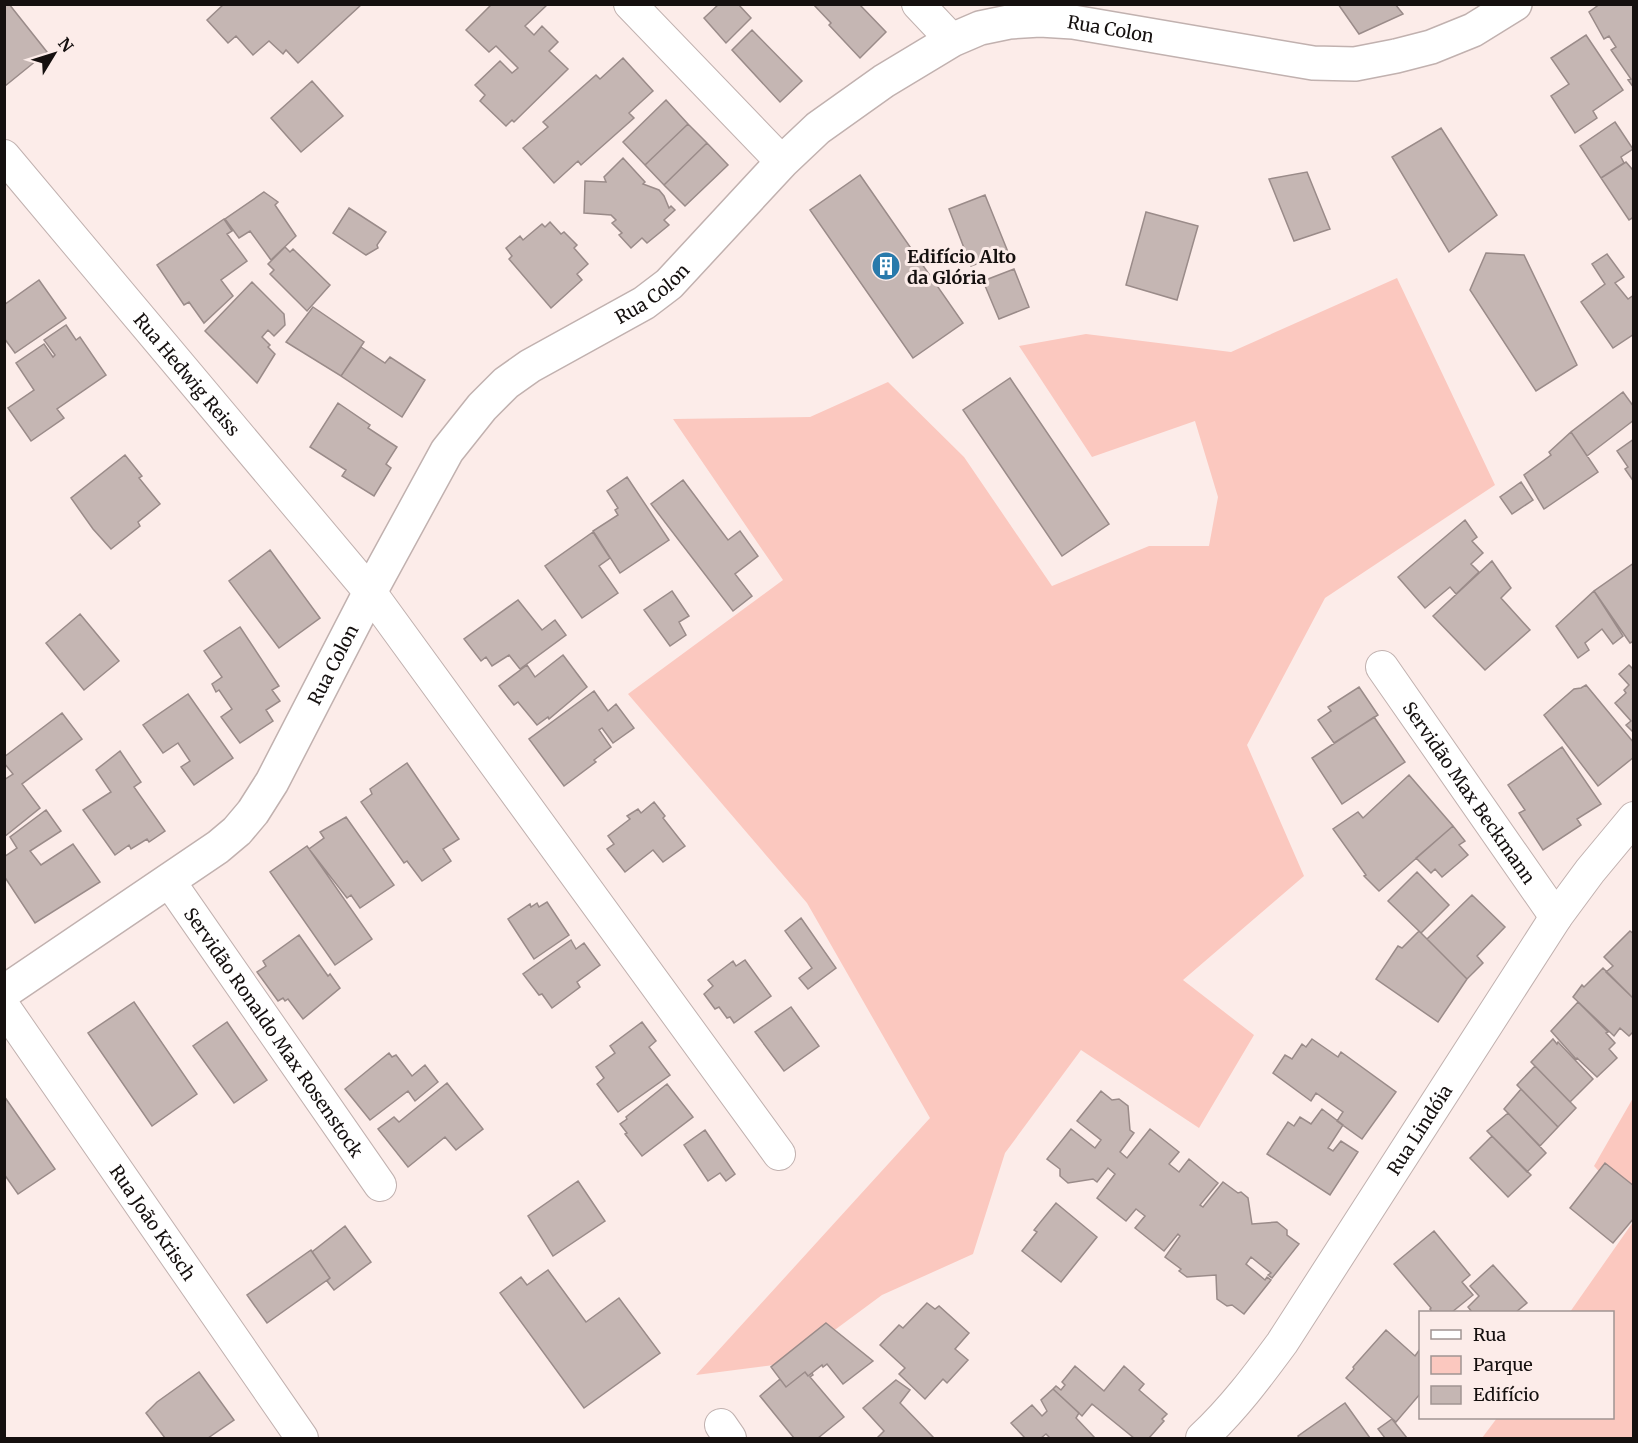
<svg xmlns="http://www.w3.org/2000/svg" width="1638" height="1443" viewBox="0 0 1638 1443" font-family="Merriweather,serif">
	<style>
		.green { fill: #fbc8bf }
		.building { fill: #c5b6b3; stroke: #9a8b89; stroke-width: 1.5 }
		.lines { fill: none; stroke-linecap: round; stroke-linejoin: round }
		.street-casing { stroke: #c1b1af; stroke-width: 34 }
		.secondary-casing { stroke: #c1b1af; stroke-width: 36 }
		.street { stroke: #fff; stroke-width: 32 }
		.secondary { stroke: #fff; stroke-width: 33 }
		.labels { text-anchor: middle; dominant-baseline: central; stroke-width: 6; stroke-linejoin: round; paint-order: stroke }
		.street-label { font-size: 18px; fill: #15100f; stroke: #fcece9 }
		.poi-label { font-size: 18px; font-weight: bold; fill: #15100f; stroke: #fcece9; text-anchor: start }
	</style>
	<rect width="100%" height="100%" fill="#fcece9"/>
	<path class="green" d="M1397,278L1495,485L1325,598L1247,745L1304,876L1183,980L1254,1035L1199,1128L1081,1050L1005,1153L973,1254L882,1295L790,1363L696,1375L930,1118L807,903L628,694L783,580L673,419L810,417L888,382L964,457L1052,586L1149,546H1209L1218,497L1195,421L1092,457L1019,346L1086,334L1231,352Z
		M1633,1098V1208L1594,1166Z
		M1633,1222V1438H1482L1497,1418H1612V1312H1570Z"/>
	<path class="building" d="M4,4H9L47,52L5,86Z
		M224,4H362L298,63L286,50L283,54L269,41L253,55L236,36L228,43L207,20Z
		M492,4H548L525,26L534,35L542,26L558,42L549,51L568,69L514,122L512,120L506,126L480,101L485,95L475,85L500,61L512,73L518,68L496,46L489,52L466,30Z
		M719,4H738L751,18L726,43L704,18Z
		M813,4H859L886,32L860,58L829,25L831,23Z
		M1338,4H1395L1403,14L1359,34Z
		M1600,4H1634V88L1628,80L1631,79L1611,50L1616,47L1609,36L1604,39L1589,12Z
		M752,30L802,81L780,102L732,50Z
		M1586,35L1623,90L1593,111L1597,118L1575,133L1551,96L1569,84L1551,58Z
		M623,58L653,91L629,113L634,118L581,165L578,161L554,183L523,148L548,127L543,122L596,75L600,79Z
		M312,81L343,116L301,152L271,118Z
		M666,100L688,124L645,165L623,142Z
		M1615,122L1633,149L1621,157L1624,163L1601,178L1580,146Z
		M688,124L707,143L664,185L645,165Z
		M1441,128L1497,215L1449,252L1392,157Z
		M707,143L728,165L685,206L664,185Z
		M623,158L645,182L643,184L659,190L664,196L669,208L671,206L675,210L664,220L669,225L647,243L642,238L631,248L619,235L622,233L612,223L616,220L611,215L584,213L585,181L606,182L604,177Z
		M1626,162L1632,169L1634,168V217L1629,220L1601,178Z
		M1307,172L1330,229L1294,241L1269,179Z
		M860,175L963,323L913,358L810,210Z
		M264,192L278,202L275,205L296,236L271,260L250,231L239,238L225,219Z
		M985,195L1008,252L971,266L949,209Z
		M349,208L386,232L377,245L378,248L366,255L333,233Z
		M1146,212L1198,226L1177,300L1126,285Z
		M224,219L232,231L227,234L247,261L221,280L233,296L204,323L189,302L184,305L157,265Z
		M550,222L561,234L564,232L577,245L574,248L588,264L577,274L582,280L551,308L509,259L512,256L506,248L520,236L523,240L542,224L545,227Z
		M285,247L290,252L293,249L330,285L307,311L270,274L274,270L268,264Z
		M1486,253L1524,255L1577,365L1536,391L1470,290Z
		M1607,254L1624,277L1615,283L1628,299L1634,295V334L1613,348L1581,302L1605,284L1592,264Z
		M1014,269L1029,307L999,319L983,281Z
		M39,280L66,318L15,353L4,338V305Z
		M252,282L284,314L285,325L274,336L268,330L262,337L270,345L268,347L275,354L257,383L205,331Z
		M313,307L364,342L341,376L286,342Z
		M66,325L76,340L80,337L106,375L57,409L64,418L31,441L8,408L34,390L16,363L44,344L53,357L55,355L44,340Z
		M361,347L385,363L390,357L425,380L402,417L341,376Z
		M1010,378L1109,524L1062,556L963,410Z
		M1623,392L1634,407V420L1587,456L1571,432Z
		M338,403L370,425L368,428L397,447L386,464L391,468L374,496L342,476L346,470L310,447Z
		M1571,432L1598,472L1544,509L1524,475L1551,455L1549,452Z
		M1634,439V482L1625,469L1628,467L1617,451Z
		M125,455L142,476L139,478L160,504L138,522L140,526L111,549L93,529L71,498Z
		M627,477L669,540L620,573L593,531L618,515L615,510L618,508L607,491Z
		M683,480L728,540L740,531L758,556L735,574L752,596L733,611L651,504Z
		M1521,482L1533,500L1512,514L1500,497Z
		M1465,520L1477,537L1472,541L1483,553L1471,564L1479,572L1456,594L1450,587L1425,608L1398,577Z
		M593,532L610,558L599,566L618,593L582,618L545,566Z
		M270,550L320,618L279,648L229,581Z
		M1492,561L1511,588L1501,598L1530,630L1485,670L1433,616Z
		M1634,563V641L1630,643L1594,591Z
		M672,591L689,616L679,622L686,635L670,646L644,610Z
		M1594,591L1623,636L1613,644L1602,629L1585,643L1589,650L1578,658L1556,626Z
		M518,600L542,630L555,620L566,635L520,669L509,655L492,666L486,657L481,661L464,639Z
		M80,614L119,661L84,690L46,643Z
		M240,627L279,686L272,690L280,701L266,710L273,721L240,743L221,717L232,709L219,690L216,692L212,684L222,677L204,651Z
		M563,655L587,687L549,719L548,717L537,725L518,702L514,705L499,686L527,665L535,677Z
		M1629,665L1634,670V733L1626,725L1631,721L1615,703L1626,693L1624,690L1629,685L1619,674Z
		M1586,685L1634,743V757L1598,786L1544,715L1574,689L1581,688Z
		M1359,687L1378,715L1334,743L1318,720L1331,711L1328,707Z
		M594,691L608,711L616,704L634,728L613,743L602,728L599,730L611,747L594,760L596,762L564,786L529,739Z
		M188,694L233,758L194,785L181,767L190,761L178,743L163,753L143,725Z
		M62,713L82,739L22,784L40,808L4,837V780L13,774L4,763V757Z
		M1374,717L1405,762L1342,804L1312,758Z
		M1562,747L1601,804L1577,819L1581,825L1543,850L1519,813L1525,810L1508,785Z
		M120,751L141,782L134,787L165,831L149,842L147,839L131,849L129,845L115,855L83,810L111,792L96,770Z
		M407,763L459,839L443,849L451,861L422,881L407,861L404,863L361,802L372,794L370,789Z
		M1409,775L1453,826L1379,891L1364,876L1366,875L1333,829L1358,812L1363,818Z
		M654,802L665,816L663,818L685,846L663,862L653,850L625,872L607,849L614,844L608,836L630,819L627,816L638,809L641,813Z
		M46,810L61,831L30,851L41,865L73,844L100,882L35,923L4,876V857L17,848L10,837Z
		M346,817L394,885L360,908L351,895L347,898L309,849L324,838L320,832Z
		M1453,826L1465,841L1459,845L1468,855L1442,877L1435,869L1431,873L1416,858Z
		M307,846L372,939L335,965L270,872Z
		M1417,872L1449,905L1421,933L1388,901Z
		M1472,895L1505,927L1477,956L1483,963L1467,979L1427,939Z
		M547,902L569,935L534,959L508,919L530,904L531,907L537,903L539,907Z
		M801,918L836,968L808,989L799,978L812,968L785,931Z
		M1419,931L1467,979L1438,1022L1376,979L1398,946L1402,948Z
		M1630,931L1634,934V999L1606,972L1613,966L1604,957Z
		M299,935L328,976L330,974L340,988L303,1019L288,999L285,1001L283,998L278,1001L257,972L266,966L263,961Z
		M571,940L576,949L584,943L600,965L577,982L580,987L552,1008L542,994L539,995L523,974Z
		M745,960L771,996L734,1023L730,1017L727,1018L719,1007L715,1009L704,994L713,986L708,980L733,961L736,966Z
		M1603,968L1634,999V1031L1629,1036L1620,1028L1614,1036L1573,997L1582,985L1584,987Z
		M134,1002L197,1094L152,1126L88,1033Z
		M1578,1002L1608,1032L1606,1033L1615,1043L1609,1049L1617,1058L1597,1077L1577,1058L1576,1059L1551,1031Z
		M791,1007L819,1046L784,1071L755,1032Z
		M227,1022L267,1080L234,1103L193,1046Z
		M642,1022L656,1041L649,1047L670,1075L618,1112L597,1084L604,1078L596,1067L615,1053L610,1046Z
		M1312,1039L1338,1057L1341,1052L1396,1092L1362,1139L1337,1121L1343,1112L1316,1093L1311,1101L1273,1073L1285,1055L1292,1059L1302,1044L1306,1047Z
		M1553,1039L1557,1044L1558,1042L1593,1079L1570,1102L1531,1062Z
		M389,1053L392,1057L396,1055L412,1076L425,1065L438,1082L415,1101L408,1091L370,1120L345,1089Z
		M1535,1066L1576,1108L1558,1127L1517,1085Z
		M447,1083L483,1129L456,1150L445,1137L408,1167L378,1129L394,1117L399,1122Z
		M667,1084L693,1117L642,1156L625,1134L627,1133L620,1124L627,1119L626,1117Z
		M1521,1089L1558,1127L1540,1146L1504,1109Z
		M1101,1091L1112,1100L1119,1099L1128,1106L1130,1130L1134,1133L1120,1152L1127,1158L1150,1129L1179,1152L1169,1164L1179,1172L1189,1159L1218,1183L1200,1205L1203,1207L1223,1182L1238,1193L1241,1192L1248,1198L1252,1224L1277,1222L1287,1230V1235L1299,1244L1272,1278L1268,1275L1271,1273L1251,1257L1246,1264L1265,1280L1267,1277L1271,1280L1244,1314L1232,1305L1227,1306L1217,1299L1216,1275L1187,1277L1179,1271L1181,1269L1165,1257L1180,1236L1178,1234L1164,1251L1135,1228L1145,1216L1136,1209L1126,1221L1097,1198L1115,1174L1108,1168L1097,1182L1093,1179L1068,1183L1060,1176V1169L1047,1159L1071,1129L1095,1148L1101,1140L1077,1121Z
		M4,1096L55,1169L18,1194L4,1174Z
		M1322,1109L1343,1125L1328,1148L1333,1151L1341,1141L1358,1152L1330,1195L1267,1154L1288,1122L1294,1126L1300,1117L1311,1124Z
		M1508,1113L1546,1153L1527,1172L1487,1131Z
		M705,1130L735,1174L726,1181L720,1173L708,1181L684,1145Z
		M1492,1136L1531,1175L1508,1197L1470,1158Z
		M1605,1163L1634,1186V1218L1613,1243L1570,1208Z
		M578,1181L605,1221L553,1256L528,1216Z
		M1056,1203L1097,1237L1061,1282L1022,1251L1037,1232L1034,1230Z
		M345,1226L371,1262L334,1290L327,1281L330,1278L312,1252Z
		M1434,1231L1470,1275L1462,1282L1473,1295L1452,1312H1432L1430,1309L1431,1308L1394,1264Z
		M311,1250L330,1278L267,1323L247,1295Z
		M1493,1265L1527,1303L1516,1312H1472L1468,1307L1479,1296L1470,1286Z
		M548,1270L586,1322L619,1298L660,1353L584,1408L500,1293L521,1277L527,1285Z
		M927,1303L935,1309L939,1306L969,1333L955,1349L968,1360L947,1383L943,1379L925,1399L899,1374L905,1368L880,1345L899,1325L903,1328Z
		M826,1323L873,1361L843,1384L827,1364L823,1367L822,1365L808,1376L805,1372L786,1387L771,1367Z
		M1386,1330L1415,1356L1420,1349V1394L1396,1422L1346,1378L1354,1369L1353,1367Z
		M1075,1366L1104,1391L1124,1366L1144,1384L1139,1390L1167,1414L1162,1419L1164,1421L1149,1438H1134L1092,1404L1082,1416L1053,1389L1056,1386L1061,1390L1065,1385L1062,1382Z
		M199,1372L234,1420L208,1438H165L146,1413L157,1402Z
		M805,1372L808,1376L812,1373L813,1375L810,1377L844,1417L818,1438H794L760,1396L780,1379L786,1387Z
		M896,1380L910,1390L900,1403L934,1438H880L878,1437L884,1431L863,1408Z
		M1053,1389L1079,1413L1076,1418L1095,1438H1047L1049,1437L1046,1434L1041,1438H1025L1011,1423L1032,1405L1042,1416L1047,1411L1041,1400Z
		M1345,1403L1370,1438H1299L1298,1436Z
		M1392,1419L1407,1438H1385L1378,1429Z"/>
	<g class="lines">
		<g class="street-casing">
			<g id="street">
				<path d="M630,4L782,162"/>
				<path d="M918,4L952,40"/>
				<path id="s1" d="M4,156L370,592L779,1154"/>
				<path id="s2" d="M1382,667L1556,917"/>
				<path id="s3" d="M169,881L380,1185"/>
				<path id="s4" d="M4,1007L302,1438"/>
				<path d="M721,1425L730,1438"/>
				<path id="s5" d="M1202,1438C1233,1409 1257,1377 1282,1343L1556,917L1590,871L1634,818"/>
			</g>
		</g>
		<g class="secondary-casing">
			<g id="secondary">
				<path id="s6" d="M4,992L218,847L237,831L253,812L272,782L370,592L447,451L482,407L506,383L530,366L644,303L669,284L782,162L818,128L884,81L952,40L980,28L1009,22L1040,20L1073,22L1313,63L1355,64L1396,56L1431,47L1473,30L1515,4"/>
			</g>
		</g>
		<use href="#street" class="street"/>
		<use href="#secondary" class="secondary"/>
	</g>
	<defs>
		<g id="building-disc" transform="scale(1.5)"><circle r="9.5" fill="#297aab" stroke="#fcece9"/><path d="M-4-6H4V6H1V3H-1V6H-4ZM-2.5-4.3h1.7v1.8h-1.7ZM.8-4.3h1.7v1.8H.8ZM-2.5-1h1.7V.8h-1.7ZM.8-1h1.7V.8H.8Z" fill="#fff"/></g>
	</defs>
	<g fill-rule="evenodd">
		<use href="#building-disc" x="886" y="266"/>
	</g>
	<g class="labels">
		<g class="street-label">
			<text stroke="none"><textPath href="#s6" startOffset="1538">Rua Colon</textPath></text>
			<text stroke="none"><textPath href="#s6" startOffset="980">Rua Colon</textPath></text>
			<text stroke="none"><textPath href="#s1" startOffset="285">Rua Hedwig Reiss</textPath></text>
			<text stroke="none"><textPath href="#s6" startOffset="476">Rua Colon</textPath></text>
			<text stroke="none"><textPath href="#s2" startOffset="153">Servidão Max Beckmann</textPath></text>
			<text stroke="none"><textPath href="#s3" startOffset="184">Servidão Ronaldo Max Rosenstock</textPath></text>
			<text stroke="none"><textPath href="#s5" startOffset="378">Rua Lindóia</textPath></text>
			<text stroke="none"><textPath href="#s4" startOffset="262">Rua João Krisch</textPath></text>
		</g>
		<g class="poi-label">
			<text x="907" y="256">Edifício Alto<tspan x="907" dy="21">da Glória</tspan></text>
		</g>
	</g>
	<rect width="1638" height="1443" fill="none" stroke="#15100f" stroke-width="12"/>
	<rect x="1419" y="1311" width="195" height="108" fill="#fcece9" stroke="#a09492" stroke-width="1.5"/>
	<rect x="1431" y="1330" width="30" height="9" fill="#ffffff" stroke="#a09492" stroke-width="1.5"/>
	<text x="1473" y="1341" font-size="18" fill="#15100f">Rua</text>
	<rect x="1431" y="1356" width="30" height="18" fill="#fbc8bf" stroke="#a09492" stroke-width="1.5"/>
	<text x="1473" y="1371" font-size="18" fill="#15100f">Parque</text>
	<rect x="1431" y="1386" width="30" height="18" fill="#c5b6b3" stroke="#a09492" stroke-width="1.5"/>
	<text x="1473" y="1401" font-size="18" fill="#15100f">Edifício</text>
	<g transform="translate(54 54) rotate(52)" stroke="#fcece9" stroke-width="4.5" paint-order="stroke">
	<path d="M0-4.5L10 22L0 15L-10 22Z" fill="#15100f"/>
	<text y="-9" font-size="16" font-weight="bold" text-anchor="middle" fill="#15100f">N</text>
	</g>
</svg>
